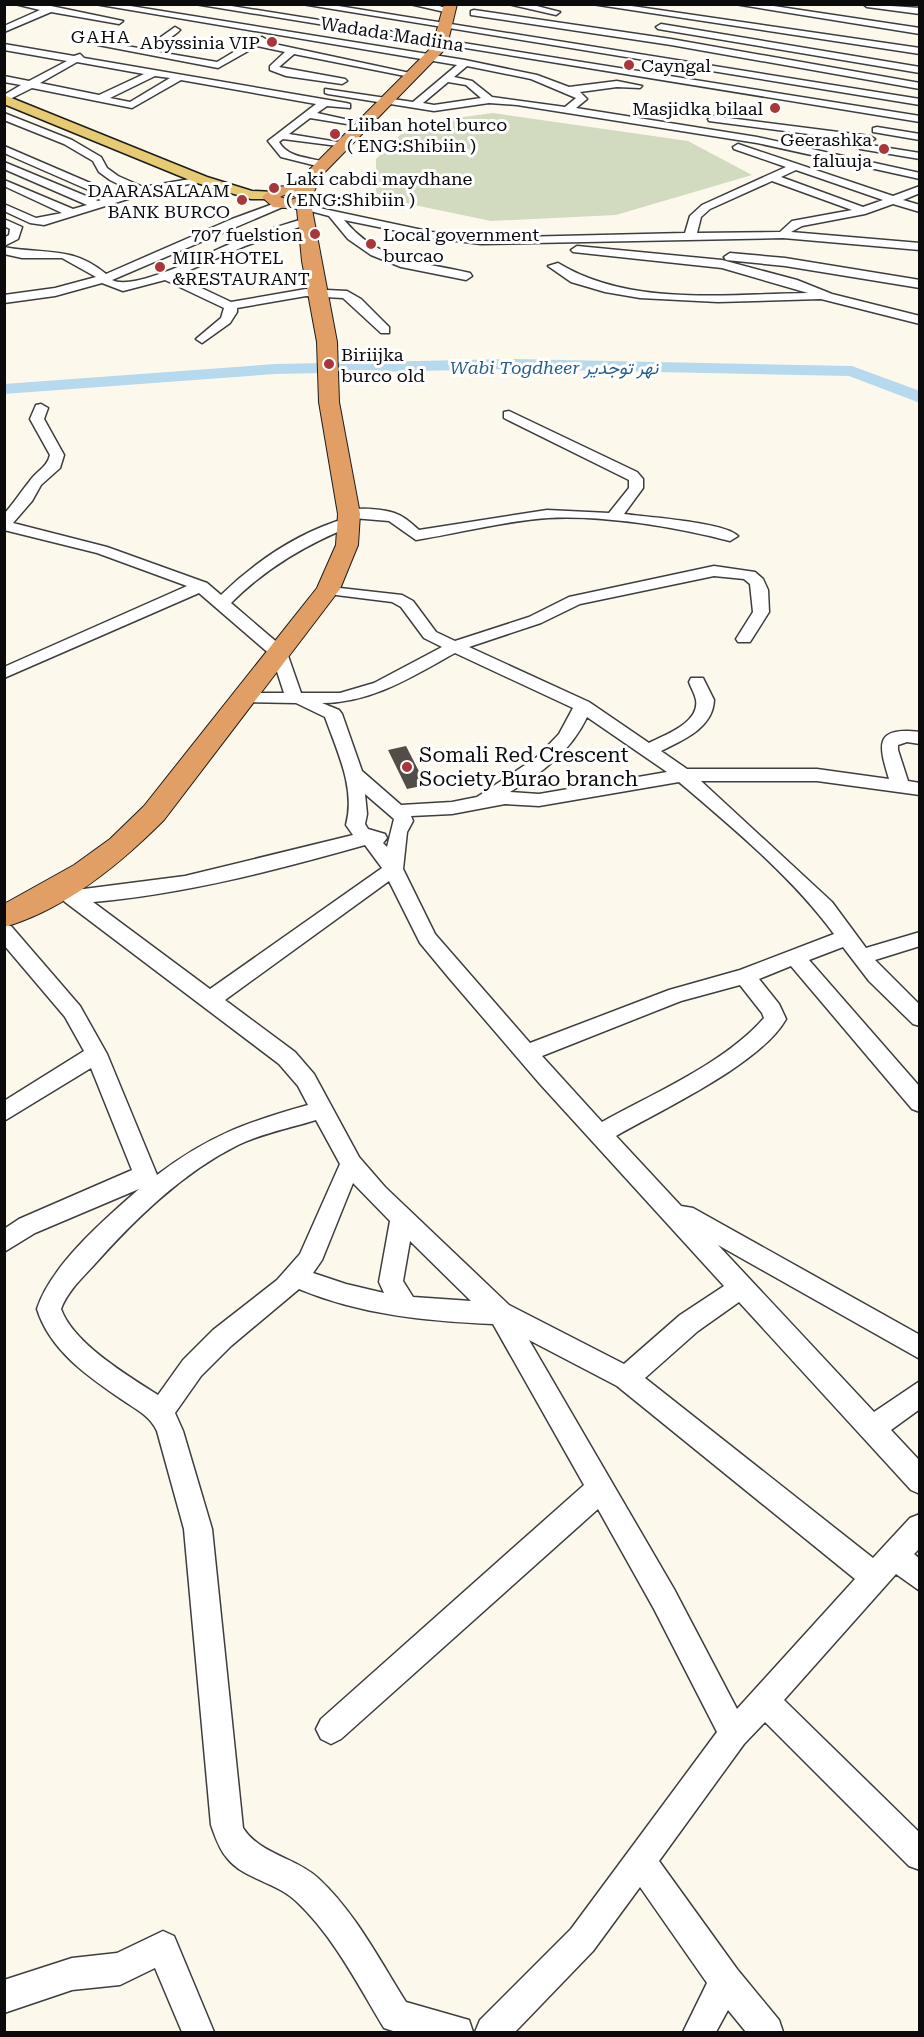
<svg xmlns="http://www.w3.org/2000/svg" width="924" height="2037" viewBox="0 0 924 2037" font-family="'Roboto Serif',Vazirmatn,serif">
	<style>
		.cemetery { fill: #d2dbc0 }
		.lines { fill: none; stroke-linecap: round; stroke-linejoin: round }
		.river { fill: #b7d9ed; fill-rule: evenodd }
		.building { fill: #524d49 }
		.minor-casing { stroke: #3e3e3e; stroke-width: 3 }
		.major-casing { stroke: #1c1c1c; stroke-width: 3 }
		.highway-casing { stroke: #1c1c1c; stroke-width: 2 }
		.minor { fill: #fff; fill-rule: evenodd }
		.major { fill: #e6cb73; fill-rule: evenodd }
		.highway { fill: #e19f66; fill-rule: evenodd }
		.poi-dot { fill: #a8363b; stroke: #fff; stroke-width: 2 }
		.labels { text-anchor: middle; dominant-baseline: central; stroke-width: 6; stroke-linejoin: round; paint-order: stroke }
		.far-street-label { font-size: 18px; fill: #0b0b0b; stroke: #fff }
		.far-neighbourhood-label { font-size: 18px; letter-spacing: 1.5px; fill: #0b0b0b; stroke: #fff }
		.far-poi-label { font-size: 18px; fill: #0b0b0b; stroke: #fff; text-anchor: start }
		.far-water-label { font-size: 18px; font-style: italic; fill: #265f8c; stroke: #fff }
		.poi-label { font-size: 21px; fill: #0b0b0b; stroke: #fff; text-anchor: start }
	</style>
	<rect width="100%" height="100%" fill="#fcf9ec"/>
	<path class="cemetery" d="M493,113L688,141L752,175L616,215L491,221L376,197V159L411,124Z"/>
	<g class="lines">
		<path class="river" d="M515,359L852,366L920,391V403L849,376L515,369L276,374L4,394V384L276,364Z"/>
	</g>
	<path class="building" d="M406,746L426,785L407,789L388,750Z"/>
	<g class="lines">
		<g class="minor-casing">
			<path id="minor" d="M15,4L51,6L123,21L119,24L51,12L4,32V26L40,10Z
				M95,4H118L465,60L537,75L569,87L617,81L642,86L640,88L617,87L580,92L587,99L576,108L757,137L920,173V179L757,143L517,105L489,103L434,111L328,94L325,93V89L413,102L457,65ZM467,66L531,79L576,98L565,107L492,97L472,81L454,77ZM448,82L466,85L481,98L434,105L423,103Z
				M195,4H219L920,116V122Z
				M302,4H326L920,99V105Z
				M410,4H432L453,10L449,13Z
				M508,4H529L560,12L556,15Z
				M592,4H618L920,48V54Z
				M735,4H760L920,28V34Z
				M863,4L920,8V14L867,7Z
				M474,10L671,39L920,83V89L671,45L471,15V11Z
				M661,24L920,67V73L658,29L656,27Z
				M175,27L180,30L178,32L153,51L217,62L247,44L241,43V39L255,40L262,37L267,40L265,42L410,73L405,76L294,54L279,67L345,79L347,81L342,84L286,76L270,70V66L285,52L257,46L218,68L98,45L103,42L144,49Z
				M4,44L74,56L80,54L84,58L346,103L350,104V108L327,106L317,113L358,122L353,125L310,118L289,134L338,142V146L283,139L279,142C288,157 305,157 321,161L322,163L317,166L281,157L268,141L316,104L181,80L132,108L32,88L4,102V95L21,85L4,82V76L29,81L67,61L4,50ZM77,62L144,74L99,95L40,83ZM155,76L170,78L130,102L110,98Z
				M4,113L72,140L101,157L107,168L118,176L143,187L202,177L207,180L144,194L44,225L30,223L4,211V204L36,218L62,213L4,186V180L73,209L87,205L4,169V162L98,201L107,198L4,153V146L118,195L132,191L110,180L99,172L93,161L64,144L4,120Z
				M713,116L870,136L875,139L870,142L709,121L708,119Z
				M877,127L920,134V140L873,132V128Z
				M738,144L893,196L920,186V193L903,200L920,205V212L893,204L865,214L802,226L791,232L920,243V250L783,238L481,244L432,238L344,220C380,263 420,261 470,273L472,276L466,280L401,267L371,255L348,239L329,216L299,208L305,205L432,232L481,238L685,233L690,216L702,205L786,167L734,149L733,147ZM796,170L883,200L863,207L781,177ZM772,181L852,210L792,221L780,232L697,233L701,217L710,209Z
				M864,144L920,153V159L860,149V145Z
				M281,201L287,204L285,206L112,280C135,292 211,251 237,241C260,233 284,224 307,218L311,219V223L245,246L176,276L231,302L306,289L347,291L361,299L389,327V333H381L343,298L306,296L237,308V312L230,323L202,343L196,339L221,318L224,308L165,280L123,291L102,283L55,296L4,303V295L55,288L96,277L62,258H22L4,254V247C44,255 71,245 106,274L232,219Z
				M4,219L22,227L18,239L4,246V238L9,235L10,229L4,226Z
				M577,246L722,260L797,280L832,294L920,316V324L821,299L718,302L640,298L605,292L571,282L548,266L558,263C630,307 727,294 808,293L722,268L573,252L571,250Z
				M730,253L785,258L920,280V288L785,266L726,260L724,257Z
				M41,404L48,408L44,419L64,455L60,468L41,485L32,501L13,523L107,547L207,583L221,595C256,561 299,532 347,518L342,514C350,505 388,509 399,515C406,518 413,525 419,530L547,510L609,513L629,488V480L504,418V412L509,411L637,472L643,479V488L624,514C645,517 725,522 738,536L730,541C675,527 605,515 548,518C504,521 459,533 416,540L389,521L353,518L356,522L354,525C307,544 267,567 231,603L286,650L301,693H340L374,683L442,647L424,638L401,607L392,602L328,594L320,589L322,586L402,595L413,601L436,632L455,641L529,617L569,597L714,566L755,572L763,579L768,590L769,612L750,642H738L736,639L753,612L750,584L744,579L714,576L580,604L541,623L469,647L589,702L649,743C664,735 700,723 696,700C695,694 691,688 689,682L691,678H703L714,700C713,728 683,740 661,751L687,769H817L889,779C879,746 873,726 920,732V744L907,742L898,745V750L908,781L920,783V795L817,781H701L832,902L866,948L920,932V946L875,960L920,1005V1026L913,1024L869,981L843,947L809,960L920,1087V1112L912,1109L791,966L759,979L779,1004L786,1019C761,1064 661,1110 616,1136L681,1206L693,1208L920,1335V1359L718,1245L874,1412L920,1381V1409L891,1430L920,1461V1494L911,1490L739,1302L698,1331L645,1378L873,1558L910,1518L920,1514V1548L914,1554L920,1559V1591L896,1574L784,1700L920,1833V1870L909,1866L765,1722L744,1744L659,1861L737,1969L779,2020L783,2032H746L728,2010L716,2032H683L707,1983L640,1887L593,1951L515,2032H475L480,2020L571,1929L717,1732L654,1609L598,1509L341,1739L331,1744L321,1739L316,1729L321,1719L584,1485L493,1324C426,1321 362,1315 299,1289L231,1346L201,1376L175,1413L183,1431L212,1529L243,1828C261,1855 295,1857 318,1878C355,1912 380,1961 406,2002L469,2020L473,2032H396L384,2028C358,1985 334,1937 297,1902C277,1882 243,1879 227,1858C219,1849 215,1836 211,1825L184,1529L157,1431C150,1416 137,1410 124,1401C89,1377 50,1351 37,1309C51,1265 105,1219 139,1189L35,1233L4,1252V1229L19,1219L132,1170L91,1068L4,1121V1101L84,1051L65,1017L4,945V924L11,926L80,1006L107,1054L157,1175C208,1136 247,1122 308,1105L298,1086L279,1064L65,902L52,889L55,884L62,882L76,890L185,876L353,835L346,825C356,789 337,751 325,717L296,703L240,702L237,698L246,693H284L272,656L199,593L4,678V667L187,586L97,553L4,530V514C14,503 20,493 29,482C36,471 47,468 50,455L30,419L36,405ZM455,653L573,708L559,734L537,757L477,797L452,802L401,805L362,771L342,714L339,710L322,703C372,703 413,676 455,653ZM587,717L667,772L539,794L510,792C542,773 571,751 587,717ZM679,782C733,828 792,877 834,934L740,970L669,990L530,1043L435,934L403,869L407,832L413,821L411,816L452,814L505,804L539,806ZM365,794L394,819L387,847L383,843L387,838L385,834L368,829L365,824L367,814ZM365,845L382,868L210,989L93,902C186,894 276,870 365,845ZM389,881L420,943L449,978L540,1084L724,1286L680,1315L624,1364L509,1305L385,1187L359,1157L314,1074L295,1052L225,1000ZM740,985L762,1013L764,1018C725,1063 654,1093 602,1122L542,1056L681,1001ZM316,1120L340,1164L300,1254L277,1280L213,1330L183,1360L158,1395C128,1376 73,1343 61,1309C67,1292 82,1278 94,1265C135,1219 182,1173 238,1145C263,1133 290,1128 316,1120ZM353,1183L390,1221L379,1282L384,1293L346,1284L313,1273L322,1260ZM410,1241L471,1301L413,1297L403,1281ZM529,1340L617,1386L855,1579L737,1709L674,1589Z
				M163,1931L174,1936L214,2032H182L155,1968L120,1985L72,1990L4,2013V1980L72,1958L117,1953Z"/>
		</g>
		<g class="major-casing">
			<path id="major" d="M4,95L207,177L252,191L276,192L278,195L271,199H251L197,183L4,104Z"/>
		</g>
		<g class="highway-casing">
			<path id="highway" d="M444,4H457L449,37L451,43L320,177L314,192L318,196L311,204L337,342L339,402L360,514L358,545L340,589L164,820C120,864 65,910 4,927V904L74,865L110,839L144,806L317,588L336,545L338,514L319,402L317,342L302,261L297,209L273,207L262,197L274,187L301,185L307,172L437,42L435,37ZM284,195L300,197L290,200L280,197Z"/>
		</g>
		<use href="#minor" class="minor"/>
		<use href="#major" class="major"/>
		<use href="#highway" class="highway"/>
	</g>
	<g class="poi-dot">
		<circle cx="272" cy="42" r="6"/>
		<circle cx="629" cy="65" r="6"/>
		<circle cx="775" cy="108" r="6"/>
		<circle cx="335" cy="134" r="6"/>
		<circle cx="884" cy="149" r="6"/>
		<circle cx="274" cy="188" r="6"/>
		<circle cx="242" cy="200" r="6"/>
		<circle cx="315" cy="234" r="6"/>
		<circle cx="371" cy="244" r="6"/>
		<circle cx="160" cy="267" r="6"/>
		<circle cx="329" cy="364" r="6"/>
		<circle cx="407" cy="767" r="6"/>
	</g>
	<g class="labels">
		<g class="far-street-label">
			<text transform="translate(392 34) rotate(9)">Wadada Madiina</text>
		</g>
		<g class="far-neighbourhood-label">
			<text x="101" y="36">GAHA</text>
		</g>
		<g class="far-poi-label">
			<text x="260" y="42" text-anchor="end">Abyssinia VIP</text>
			<text x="641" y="65">Cayngal</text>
			<text x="763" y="108" text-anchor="end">Masjidka bilaal</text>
			<text x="347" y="124">Liiban hotel burco<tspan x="347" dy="21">( ENG:Shibiin )</tspan></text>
			<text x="872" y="139" text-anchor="end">Geerashka<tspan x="872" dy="21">faluuja</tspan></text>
			<text x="286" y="178">Laki cabdi maydhane<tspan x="286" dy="21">( ENG:Shibiin )</tspan></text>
			<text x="230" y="190" text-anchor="end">DAARASALAAM<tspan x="230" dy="21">BANK BURCO</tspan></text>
			<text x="303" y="234" text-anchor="end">707 fuelstion</text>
			<text x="383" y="234">Local government<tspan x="383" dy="21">burcao</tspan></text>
			<text x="172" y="257">MIIR HOTEL<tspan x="172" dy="21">&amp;RESTAURANT</tspan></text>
			<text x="341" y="354">Biriijka<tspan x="341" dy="21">burco old</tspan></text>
		</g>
		<g class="far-water-label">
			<text x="554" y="367">Wabi Togdheer نهر توجدير</text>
		</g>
		<g class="poi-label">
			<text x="419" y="755">Somali Red Crescent<tspan x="419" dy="24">Society Burao branch</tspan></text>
		</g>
	</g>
	<rect width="924" height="2037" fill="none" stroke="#0b0b0b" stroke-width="12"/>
</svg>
